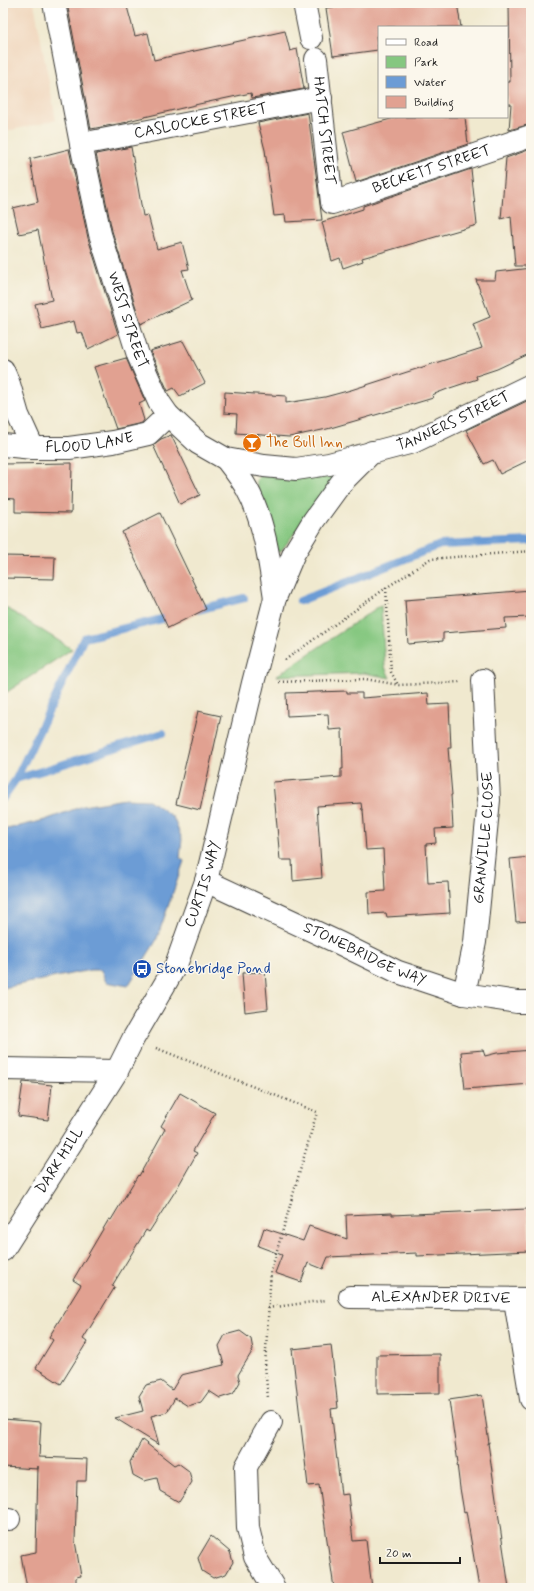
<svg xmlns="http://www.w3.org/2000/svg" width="534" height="1591" viewBox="0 0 534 1591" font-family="Mynerve,sans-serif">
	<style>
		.built { fill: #f0d6bc }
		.green { fill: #85c780; stroke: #50724e }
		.water { fill: #6c9cd5; stroke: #445c78 }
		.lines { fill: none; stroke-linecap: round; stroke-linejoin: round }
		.stream { stroke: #6c9cd5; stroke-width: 8 }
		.building { fill: #e1a191 }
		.minor-casing { stroke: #3c3b37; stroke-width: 24 }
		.path { stroke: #3c3b37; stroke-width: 2.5; stroke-dasharray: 1 3; stroke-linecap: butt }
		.minor { stroke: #fff; stroke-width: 22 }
		.labels { text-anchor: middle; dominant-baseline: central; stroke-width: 3; stroke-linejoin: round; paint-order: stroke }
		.street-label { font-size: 15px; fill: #1c1c1c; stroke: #fbf7ec }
		.food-label { font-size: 15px; fill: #c56008; stroke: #fbf7ec; text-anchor: start }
		.transit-label { font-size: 15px; fill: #164399; stroke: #fbf7ec; text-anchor: start }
	</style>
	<rect width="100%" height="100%" fill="#fbf7ec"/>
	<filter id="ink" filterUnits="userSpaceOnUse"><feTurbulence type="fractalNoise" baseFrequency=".025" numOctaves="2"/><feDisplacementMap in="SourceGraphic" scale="8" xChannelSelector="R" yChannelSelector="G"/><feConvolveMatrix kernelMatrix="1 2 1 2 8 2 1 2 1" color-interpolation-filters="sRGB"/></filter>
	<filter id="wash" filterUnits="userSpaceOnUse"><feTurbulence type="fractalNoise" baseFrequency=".012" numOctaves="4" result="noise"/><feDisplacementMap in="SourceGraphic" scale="16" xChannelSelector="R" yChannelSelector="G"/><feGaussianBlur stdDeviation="0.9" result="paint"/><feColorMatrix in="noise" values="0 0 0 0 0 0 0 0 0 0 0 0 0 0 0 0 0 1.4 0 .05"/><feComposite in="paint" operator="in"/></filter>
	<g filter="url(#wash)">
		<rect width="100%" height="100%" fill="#f0e9cf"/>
		<path class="built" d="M3,3H34L56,120L3,132Z"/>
		<path class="green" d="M332,472L336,478L281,551L278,553L260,499L256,480L260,476Z
			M381,605L385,667L390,678L364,673L276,676Z
			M3,606L72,649L4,694L3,697Z"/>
		<path class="water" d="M125,799L149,800L173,817L182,839L180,858L184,861L156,941L128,986L106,982L101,970H90L3,988V830L45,820L83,806Z"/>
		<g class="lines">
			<path class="stream" d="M300,601L440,545L531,541
				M197,610L244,598
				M16,779L84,638L174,616
				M3,798L16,779L163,733"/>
		</g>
		<g id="blocks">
			<path class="building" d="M67,3H126L135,36L148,33L154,60L285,31L290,51L297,49L304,89L252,98L251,93L199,104L128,121V122L91,129Z
				M361,3H457L461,27H379V36H376L378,50L333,56L326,8Z
				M509,3H531V124L509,130L511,104H507V82H510Z
				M308,113L322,220L286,222L285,215L274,216L265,150L258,123Z
				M398,117H465L468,144L356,182L343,132Z
				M131,147L143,216L148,215L157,249L182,242L189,269L182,270L192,300L141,324L112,231L96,154Z
				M69,149L88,238L118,334L88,349L82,332L77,333L74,321L42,329L35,304L52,300L38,230L19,234L13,208L38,202L30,159Z
				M531,149V266H515L511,216L501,219L506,158Z
				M471,169L477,225L362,258L363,261L343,268L340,258L332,261L322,222L363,209V206Z
				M531,268V353L497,369L476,376L477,379L450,388L432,395L433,398L403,407L327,429L289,437L236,433L237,414L224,413L225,392L286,396V403L325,397L351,390L482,348L473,324L490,317L476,280H495L496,272Z
				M183,341L205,383L180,396L174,388L168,391L150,351Z
				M126,358L145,401L139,404L144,420L142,423L116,429L94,367Z
				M531,399V459L500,474L493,460L484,464L466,430Z
				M171,435L200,495L180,504L153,445L161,439Z
				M72,463L71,513L15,512V499L3,498V464Z
				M160,513L206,609L168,628L122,532Z
				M3,556L55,557L54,579L3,578Z
				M531,590V617L505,618L506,628L443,633V641L408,644L405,600Z
				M347,691V693H362V698L428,693L429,705L449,704L451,748H448L452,795H451L453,828L435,829L436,843L426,844L428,883L448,882L450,913L387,917L386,913L369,914L368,892L385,891L383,849L366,850L363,810H362L361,803L317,806L322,878L293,881L292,860H280L273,782L341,777V769H343L342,729L329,730L328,714L287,716L286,693Z
				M198,711L221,716L200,810L176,804Z
				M531,857V921L516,922L510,859Z
				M265,972L268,1009L245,1012L242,973Z
				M483,1050L485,1056L497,1053L531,1050V1084L465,1089L461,1052Z
				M23,1082L52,1085L48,1120L18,1116Z
				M180,1093L215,1113L193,1151L197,1153L176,1190L149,1232L146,1230L112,1286L115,1287L83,1339L87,1342L61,1384L36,1368L53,1340L49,1337L81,1285L73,1280L109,1219L111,1220L138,1175L139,1176L165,1129L161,1126Z
				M528,1209L530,1251L417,1256V1253L328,1257L323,1269L308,1263L301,1282L275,1273L282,1255L258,1246L264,1228L303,1241L309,1226L347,1239L346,1215L392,1213V1215Z
				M240,1331L251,1339L253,1350L238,1375L240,1382L233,1394L220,1398L209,1391L201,1402L188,1406L175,1398L167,1412L151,1416L159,1445L115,1418L143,1411L139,1396L146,1385L161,1381L172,1390L181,1375L224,1365L219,1346L225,1335Z
				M331,1345L338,1408L331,1409L341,1495L348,1494L353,1541L366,1540L372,1588H334L319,1485L308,1486L292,1349Z
				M440,1354V1393L377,1394V1355Z
				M482,1395L489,1443H488L509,1588H479L466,1511L464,1512L460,1488L457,1464L458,1463L449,1400Z
				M3,1419L41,1422L39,1457L87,1459L86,1481H77L75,1541L81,1576L76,1577V1588H27L21,1555L36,1552L38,1466V1469L3,1467Z
				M142,1440L174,1465L178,1463L189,1471L192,1482L179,1502L160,1491L157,1478L144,1481L133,1475L130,1462Z
				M211,1536L230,1552L233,1562L226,1574L213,1578L202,1571L198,1558Z"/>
		</g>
	</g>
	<g filter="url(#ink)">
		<use href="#blocks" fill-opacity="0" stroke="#3c3b37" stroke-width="1"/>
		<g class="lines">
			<g class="minor-casing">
				<g id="minor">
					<path id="s1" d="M54,3L81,144L100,234L138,355L159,402L168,415L198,443L226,459L264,466L296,469L329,464L413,442L531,385"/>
					<path d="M304,3L311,38"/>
					<path id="s2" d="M316,59L332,203L531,136"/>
					<path id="s3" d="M81,144L321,98"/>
					<path d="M3,370L9,384L18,415L33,448"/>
					<path id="s4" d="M3,445L33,448H69L113,442L148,434L168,415"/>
					<path d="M226,459C233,468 241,478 247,489C264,519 270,564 275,598"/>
					<path id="s5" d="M206,881L339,943L398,972L464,994L517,1002H531"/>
					<path id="s6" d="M464,994L475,942L489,800L483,680"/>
					<path d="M3,1069L117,1071"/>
					<path id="s7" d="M3,1250L117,1071L133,1039L176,965L206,881L253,683L275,598L294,553L314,520L341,483L372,452"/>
					<path id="s8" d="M350,1297L531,1299"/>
					<path d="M515,1300L531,1399"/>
					<path d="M271,1422L246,1467L248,1528L255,1557L274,1588"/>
					<path d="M3,1518L9,1519"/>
				</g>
			</g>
			<path class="path" d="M386,588L391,672L398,685
				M285,660L386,588L430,559L531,551
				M279,682L365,679L399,685L460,682
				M156,1048L317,1112L271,1271L265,1366L268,1398
				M268,1308L327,1300"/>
			<use href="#minor" class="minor"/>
		</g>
	</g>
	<defs>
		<g id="bar-disc" transform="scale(1)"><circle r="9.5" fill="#e8710a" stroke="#fbf7ec"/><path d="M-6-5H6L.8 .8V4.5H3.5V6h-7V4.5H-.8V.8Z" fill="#fff"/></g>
		<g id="bus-disc" transform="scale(1)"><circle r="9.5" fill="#1a4fb4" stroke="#fbf7ec"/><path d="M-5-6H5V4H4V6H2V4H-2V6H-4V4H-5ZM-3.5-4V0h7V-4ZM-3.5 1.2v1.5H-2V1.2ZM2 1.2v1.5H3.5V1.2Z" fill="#fff"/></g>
	</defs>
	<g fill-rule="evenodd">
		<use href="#bar-disc" x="252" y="443"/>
		<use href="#bus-disc" x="142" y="969"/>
	</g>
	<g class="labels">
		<g class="street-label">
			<text stroke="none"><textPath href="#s3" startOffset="122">CASLOCKE STREET</textPath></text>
			<text stroke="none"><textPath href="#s2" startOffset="72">HATCH STREET</textPath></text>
			<text stroke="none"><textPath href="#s2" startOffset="250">BECKETT STREET</textPath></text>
			<text stroke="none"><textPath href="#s1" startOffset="326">WEST STREET</textPath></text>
			<text stroke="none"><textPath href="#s1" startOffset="739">TANNERS STREET</textPath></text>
			<text stroke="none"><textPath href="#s4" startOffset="87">FLOOD LANE</textPath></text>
			<text stroke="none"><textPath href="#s6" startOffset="158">GRANVILLE CLOSE</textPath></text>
			<text stroke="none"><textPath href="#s7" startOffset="419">CURTIS WAY</textPath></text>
			<text stroke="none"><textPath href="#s5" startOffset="175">STONEBRIDGE WAY</textPath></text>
			<text stroke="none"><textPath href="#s7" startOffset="106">DARK HILL</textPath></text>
			<text stroke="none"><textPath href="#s8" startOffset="91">ALEXANDER DRIVE</textPath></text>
		</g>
		<g class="food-label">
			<text x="266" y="443">The Bull Inn</text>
		</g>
		<g class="transit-label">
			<text x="156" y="969">Stonebridge Pond</text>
		</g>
	</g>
	<rect width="534" height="1591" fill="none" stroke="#fbf7ec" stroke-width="16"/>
	<rect x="378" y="26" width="130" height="92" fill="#fbf7ec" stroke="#a29f99"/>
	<rect x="386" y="39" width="20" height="6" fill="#ffffff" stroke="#a29f99"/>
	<text x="414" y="46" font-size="12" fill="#1c1c1c">Road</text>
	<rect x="386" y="56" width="20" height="12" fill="#85c780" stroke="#a29f99"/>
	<text x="414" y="66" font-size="12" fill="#1c1c1c">Park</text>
	<rect x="386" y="76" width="20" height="12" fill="#6c9cd5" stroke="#a29f99"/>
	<text x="414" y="86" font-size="12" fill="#1c1c1c">Water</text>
	<rect x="386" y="96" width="20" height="12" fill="#e1a191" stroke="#a29f99"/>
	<text x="414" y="106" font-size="12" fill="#1c1c1c">Building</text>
	<path d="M380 1557v6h80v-6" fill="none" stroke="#1c1c1c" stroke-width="2"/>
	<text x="386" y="1557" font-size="12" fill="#1c1c1c" stroke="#fbf7ec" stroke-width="3" paint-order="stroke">20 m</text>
</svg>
